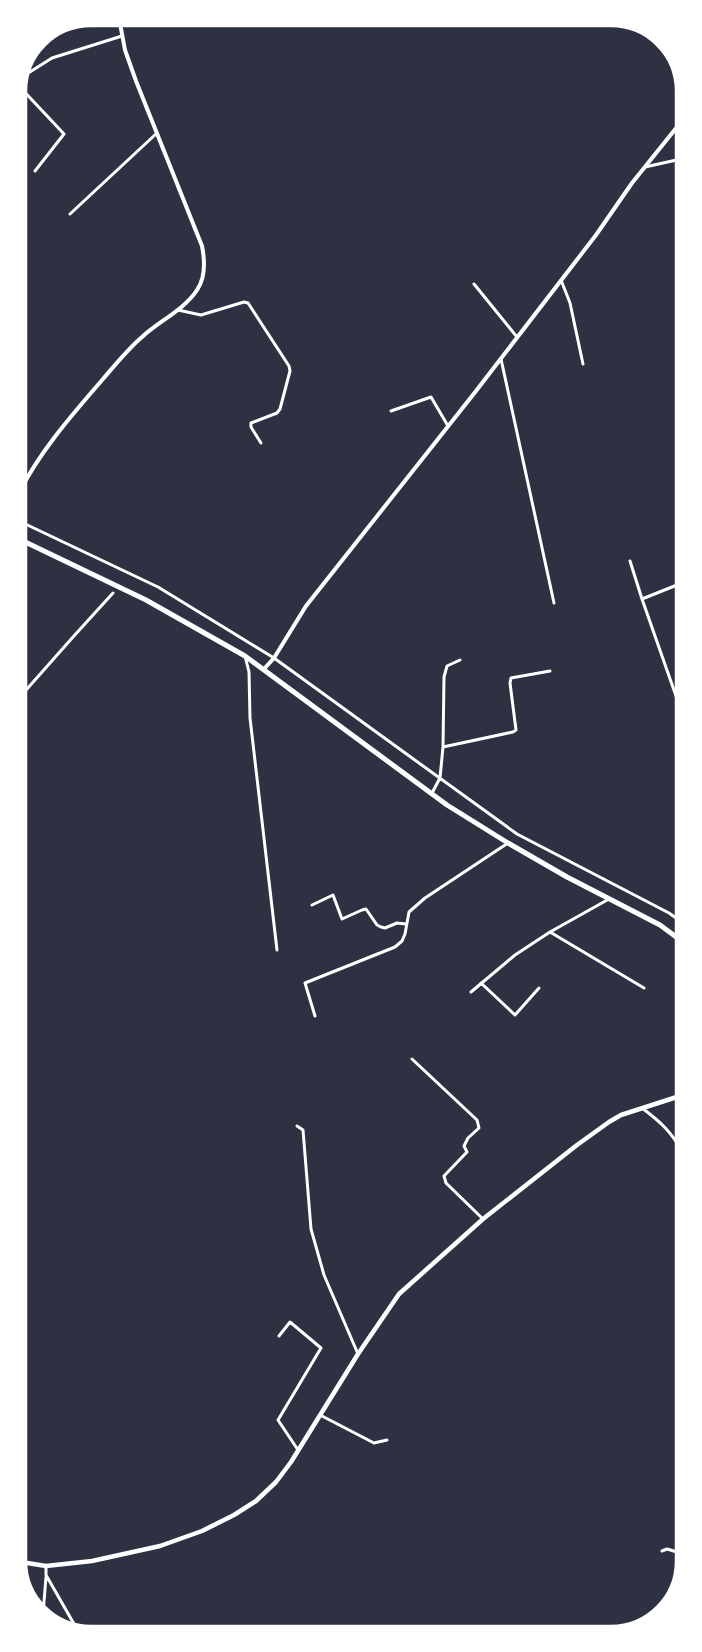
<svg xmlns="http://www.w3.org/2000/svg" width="702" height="1652" viewBox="0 0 702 1652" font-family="'Public Sans',sans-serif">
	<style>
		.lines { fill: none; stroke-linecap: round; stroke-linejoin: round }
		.minor { stroke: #fff; stroke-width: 3 }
		.tertiary { stroke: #fff; stroke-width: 4 }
		.secondary { stroke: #fff; stroke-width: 4.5 }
		.primary { stroke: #fff; stroke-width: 5 }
		.rim { fill: none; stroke: #fff; stroke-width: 2.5 }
	</style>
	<rect width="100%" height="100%" fill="#2d3142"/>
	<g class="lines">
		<path class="minor" d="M22,77L52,58L122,36
			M18,85L64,134L35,171
			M645,167L681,159
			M70,214L157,133
			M561,280L570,303L583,364
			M474,284L517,337
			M178,310L201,315L244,302L248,303L289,366L290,371L280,409L277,413L251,423V427L261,443
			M501,359L554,603
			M391,411L431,397L448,426
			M680,475L682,477
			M19,521L158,587L274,658L517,834L669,913L683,923
			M630,561L642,599L682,713
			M642,599L682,583
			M245,656L249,672L250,718L277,950
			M19,698L73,637L113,593
			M443,747L513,732L516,730L510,683L511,678L550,671
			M432,793L440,778L443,747L444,677L447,666L460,660
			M312,905L333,895L342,919L362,910L366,909L377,925L381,927L385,928L397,923L406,924
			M550,932L644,988
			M481,983L515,1015L539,988
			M471,992L515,955L550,932L609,899
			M315,1016L305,983L395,947L402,941L405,934L409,912L425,898L508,843
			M412,1059L477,1120L479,1128L468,1138L464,1146L467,1152L444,1176L446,1183L483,1219
			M642,1108C662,1123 670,1131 683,1152
			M297,1126L303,1130L311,1229L324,1275L358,1354
			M279,1336L290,1322L321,1348L278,1420L298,1450
			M320,1415L374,1443L387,1440
			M662,1551L667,1549L677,1552L683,1565
			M46,1566V1575L78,1631
			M43,1614L46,1577"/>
		<path class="tertiary" d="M19,493C40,451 72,415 103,379C115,365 128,349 142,337C158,322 185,309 197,290C206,277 205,261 202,246L136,81L125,50L119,18
			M264,669L274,658L306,606L476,391L596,235L632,183L681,122"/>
		<path class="secondary" d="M21,1562L46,1566L92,1561L160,1546L202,1531L234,1515L256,1501L276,1482L291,1462L358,1354L399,1294L483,1219L577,1145L609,1122L621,1115L683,1095"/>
		<path class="primary" d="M19,539L146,600L245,656L447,805L508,843L567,877L660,925L683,942"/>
	</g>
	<path d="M0 0H702V1652H0ZM91 26H611A65 65 0 0 1 676 91V1561A65 65 0 0 1 611 1626H91A65 65 0 0 1 26 1561V91A65 65 0 0 1 91 26Z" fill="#fff" fill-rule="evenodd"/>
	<path class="rim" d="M91 26H611A65 65 0 0 1 676 91V1561A65 65 0 0 1 611 1626H91A65 65 0 0 1 26 1561V91A65 65 0 0 1 91 26Z"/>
</svg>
